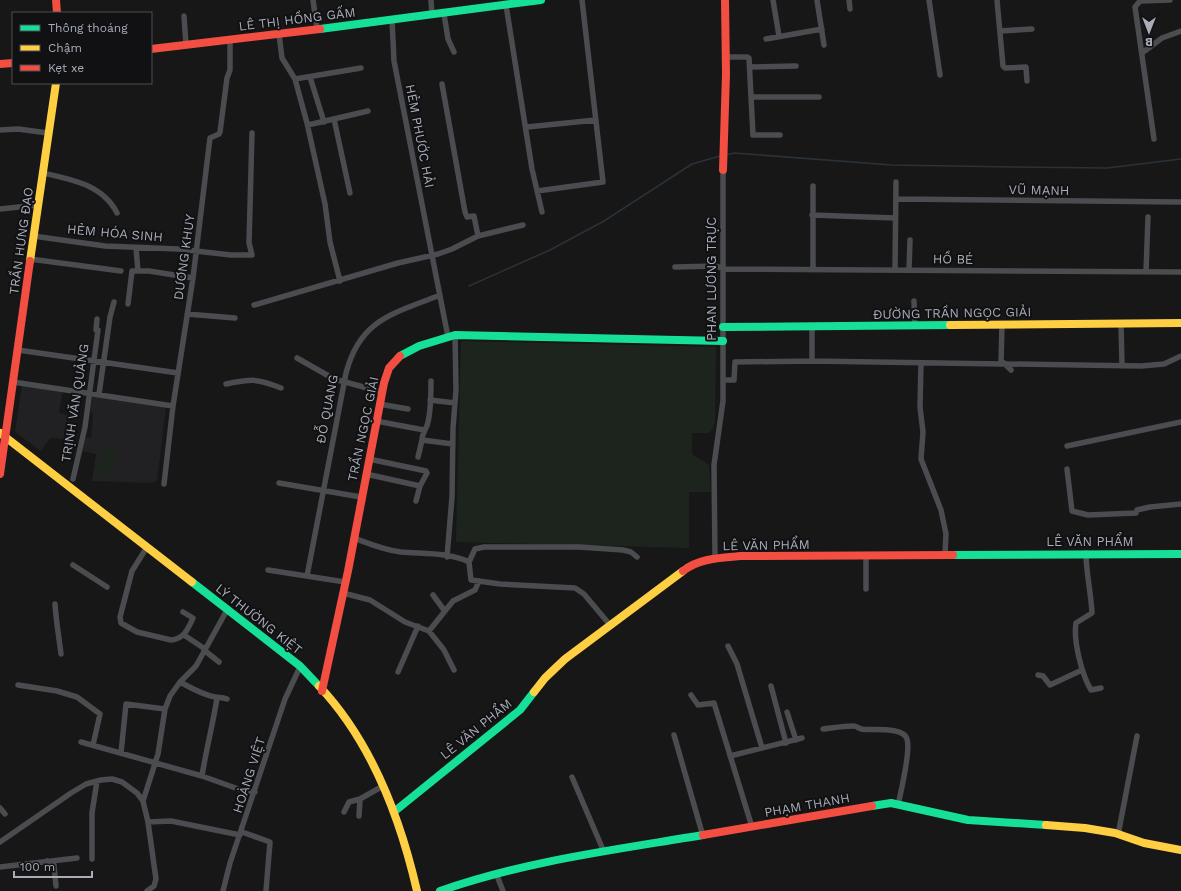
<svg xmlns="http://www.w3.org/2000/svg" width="1181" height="891" viewBox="0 0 1181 891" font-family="'Work Sans',sans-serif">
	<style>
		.built { fill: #212123 }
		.green { fill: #1d241e }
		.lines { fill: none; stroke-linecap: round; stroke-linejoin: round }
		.stream { stroke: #2a3239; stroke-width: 1.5 }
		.street { stroke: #4b4c50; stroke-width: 5.5 }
		.fast { stroke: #16e098; stroke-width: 8 }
		.slow { stroke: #ffcf43; stroke-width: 8 }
		.jam { stroke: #f24e42; stroke-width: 8 }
		.labels { text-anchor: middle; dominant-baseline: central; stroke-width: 4; stroke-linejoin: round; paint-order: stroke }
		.street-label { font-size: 13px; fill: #a8adb8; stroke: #111113 }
	</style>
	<rect width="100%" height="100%" fill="#171717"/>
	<path class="built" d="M22,384L63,389L59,413L68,415L64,439L50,438L41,451L15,432Z
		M93,394L166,406L157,481L151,483L92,481L96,454L82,451L85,438L91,437L93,414L90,410Z"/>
	<path class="green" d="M461,341L716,347L715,422L713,429L709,433H692V454L709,465L711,492H689V548L456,542Z
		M101,448L116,450L111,478L97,476Z"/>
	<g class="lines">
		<path class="stream" d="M726,155L734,153L892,165L1013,167L1107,168L1181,159
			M469,286L550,250L604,221L692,164L720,156"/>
		<path class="street" d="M313,0L317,28
			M431,0L432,15
			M773,0L779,36
			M817,0L824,45
			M849,0L850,9
			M929,0L940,75
			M997,0L1003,66L1005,68L1026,67L1027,81
			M506,5L532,169L542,212
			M444,14L448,39L454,52
			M184,16L186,45
			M392,20L394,61L448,337
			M1000,31L1032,29
			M279,34L282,58L295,79L307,123L325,204L330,242L340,281
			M766,39L822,29
			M1142,53L1162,38L1181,31
			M726,57H747L749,58L753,135H780
			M750,67L796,66
			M310,77L324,122
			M295,79L361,68
			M442,84L465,212L467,217L474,216L478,236
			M751,97H819
			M334,119L350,193
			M308,125L368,111
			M527,127L596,120
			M0,130L18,129L48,133
			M1154,139L1135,7L1140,1L1170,0
			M43,173C71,179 103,185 117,213
			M813,186V270
			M537,191L603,182L582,0
			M896,199L1181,202
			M0,209L38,205
			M812,215L895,218
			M33,236L105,246L178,249L231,255H252L249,243L252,133
			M136,248L138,271
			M30,259L121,271
			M675,267L716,266L724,269L1181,272
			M895,270L896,182
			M909,270L910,240
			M1146,272L1148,217
			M914,301L915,326
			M128,304L132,271H149L193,278
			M254,305L398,263L438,254L452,249L478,236L523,225
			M187,314L235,318
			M1121,323L1122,366
			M812,327V361
			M96,330L97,319
			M18,350L178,373
			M297,358L334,379L382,392
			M921,363L920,407L923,432L921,459L941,510L946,534L945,554
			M1001,363L1002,325
			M1004,363L1011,370
			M723,380H734L735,362L812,361L1141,366L1164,364L1181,356
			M13,382L173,406
			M226,384C251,379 257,378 281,388
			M99,394L110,317L114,302
			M430,400L455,403
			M379,404L408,409
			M376,421L424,430
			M422,440C422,432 427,429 428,422C431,409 431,394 431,381
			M1067,446L1181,422
			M418,457L422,440L453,444
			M1067,469L1072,511L1088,515L1136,513
			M366,474L420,486L427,473L426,471L369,459
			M73,479L85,427L98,330
			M279,483L361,497
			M164,484L173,406L193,278L210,138L219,134L220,132L227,78L230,70V39
			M416,501L420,486
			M1137,510L1150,507L1181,504
			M354,538C370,544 384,550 401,552C423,554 449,552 469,562
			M147,547L132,571L120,617L121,623L137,632L171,640C184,639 188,629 193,618L183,612
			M1086,553C1086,573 1091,592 1092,613L1076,623C1073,641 1082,675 1091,690L1101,688
			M447,557L452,497L453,428L456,390L455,335
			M715,558L714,465L723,401V170
			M73,565L107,587
			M268,570L345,582
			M307,576L346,373C360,319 393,314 440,295
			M866,589V555
			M343,593L370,600L405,622L429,631L444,650L454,670
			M433,595L444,610
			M55,604C56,621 59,637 61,654
			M610,625L584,594L575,588L500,584L471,580L469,562L475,549L484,547H579L623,550L631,552L637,557
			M429,631L453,601L475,590L479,581
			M184,635L205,649
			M728,646L737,664L762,748
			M204,650L219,662
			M398,672L418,626
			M1038,675L1043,676L1050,685L1082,670
			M180,682C191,688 203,695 215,697C219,698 222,697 227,699
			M18,685L57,691L77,697L100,714L93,745
			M771,686L786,743
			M691,695L698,705L714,703L752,827
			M165,709L170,696L180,682L196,666L227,610
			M787,712L796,740
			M823,729C832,728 843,726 853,726C857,726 858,728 861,729C871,731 903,726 907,739C911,751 901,791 898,805
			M674,735L703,836
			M81,742L202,776L241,790L255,792
			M121,753L126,704L165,709L158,754L143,801
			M730,756L802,738
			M202,776C206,750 213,724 217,698
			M572,777L604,852
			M0,808L5,814
			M344,812L349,802L360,799
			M359,816L360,799L383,786
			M242,832L270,842L266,891
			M1118,835L1137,736
			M0,842L71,793L86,784L101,780L112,779L122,782L137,793L143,801L148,822L171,821L240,835
			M92,859V813L97,781
			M47,861L54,865L56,886
			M0,867L77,858
			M496,873L503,891
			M147,891L154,886L156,879L148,822
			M223,891L230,863L285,699L300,667"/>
		<path class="fast" d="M320,29L541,0
			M723,327L950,325
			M400,356L419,346L455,335L723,341
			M953,555L1181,554
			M192,582L300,666L319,686
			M872,806L891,803L968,820L1046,825
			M395,811L520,710L534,692
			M440,891C525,861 614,850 703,835"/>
		<path class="slow" d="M30,261L56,83
			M950,325L1181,323
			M0,433L192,582
			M319,686C372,742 400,817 417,891
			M534,692L545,678L565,659L683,571
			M1046,825L1085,828L1115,833L1144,843L1181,850"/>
		<path class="jam" d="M56,0L57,13
			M151,49L320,29
			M0,64L13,63
			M723,170L726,74L725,0
			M0,474L30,261
			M683,571C699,558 721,558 741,556L953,555
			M322,691L348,571L384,383L389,368L400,356
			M703,835L872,806"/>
	</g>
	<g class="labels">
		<g class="street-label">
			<text transform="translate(297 19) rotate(-7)">LÊ THỊ HỒNG GẤM</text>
			<text transform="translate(420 136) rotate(79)">HẺM PHƯỚC HẢI</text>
			<text transform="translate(1039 190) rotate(1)">VŨ MẠNH</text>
			<text transform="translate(115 233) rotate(5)">HẺM HÓA SINH</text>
			<text transform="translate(21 241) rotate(-82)">TRẦN HƯNG ĐẠO</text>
			<text transform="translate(184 257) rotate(-82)">DƯƠNG KHUY</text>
			<text transform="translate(953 259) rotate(1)">HỒ BÉ</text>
			<text transform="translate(711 279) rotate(-90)">PHAN LƯƠNG TRỰC</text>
			<text transform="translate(952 313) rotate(-1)">ĐƯỜNG TRẦN NGỌC GIẢI</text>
			<text transform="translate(75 403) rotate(-81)">TRỊNH VĂN QUẢNG</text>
			<text transform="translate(327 409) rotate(-79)">ĐỖ QUANG</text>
			<text transform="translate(363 429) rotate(-78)">TRẦN NGỌC GIẢI</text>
			<text x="1090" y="541">LÊ VĂN PHẨM</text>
			<text transform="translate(766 545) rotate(-1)">LÊ VĂN PHẨM</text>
			<text transform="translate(259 619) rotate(38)">LÝ THƯỜNG KIỆT</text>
			<text transform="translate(476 729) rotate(-39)">LÊ VĂN PHẨM</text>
			<text transform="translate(249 775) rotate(-72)">HOÀNG VIỆT</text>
			<text transform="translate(807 805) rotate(-10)">PHẠM THANH</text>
		</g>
	</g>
	<rect x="12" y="12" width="140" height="72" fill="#111113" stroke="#4d4f55"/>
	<rect x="20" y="25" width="20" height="6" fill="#16e098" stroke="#4d4f55"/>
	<text x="48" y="32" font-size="12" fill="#a8adb8">Thông thoáng</text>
	<rect x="20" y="45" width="20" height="6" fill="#ffcf43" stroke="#4d4f55"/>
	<text x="48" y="52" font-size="12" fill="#a8adb8">Chậm</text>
	<rect x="20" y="65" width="20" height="6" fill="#f24e42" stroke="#4d4f55"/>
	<text x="48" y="72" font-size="12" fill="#a8adb8">Kẹt xe</text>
	<g transform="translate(1149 32) rotate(180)" stroke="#111113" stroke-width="3" paint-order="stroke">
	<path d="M0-3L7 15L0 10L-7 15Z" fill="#a8adb8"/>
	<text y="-6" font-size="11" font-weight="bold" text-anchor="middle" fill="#a8adb8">B</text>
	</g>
	<path d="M14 871v6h78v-6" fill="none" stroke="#a8adb8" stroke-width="2"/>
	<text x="20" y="871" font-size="12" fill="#a8adb8" stroke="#111113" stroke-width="3" paint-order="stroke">100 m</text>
</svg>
